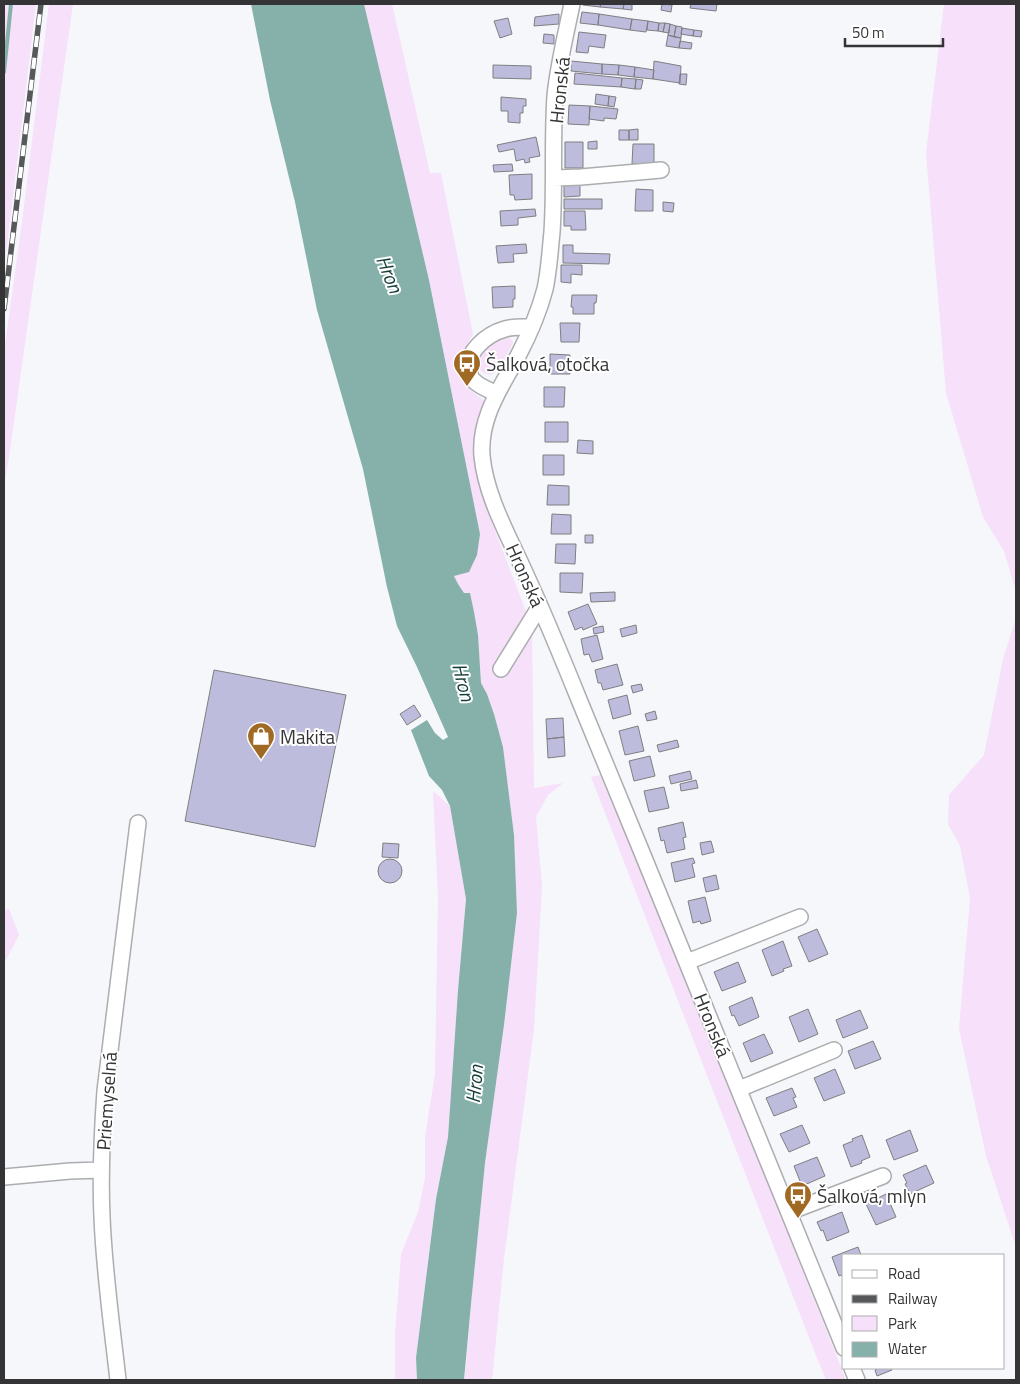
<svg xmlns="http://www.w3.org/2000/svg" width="1020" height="1384" viewBox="0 0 1020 1384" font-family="'Titillium Web',sans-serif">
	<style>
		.green { fill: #f7e0f9 }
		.water { fill: #86b1aa }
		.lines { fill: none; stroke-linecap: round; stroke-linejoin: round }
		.stream { stroke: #86b1aa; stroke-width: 4 }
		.building { fill: #bebcdd; stroke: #7f7e81 }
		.minor-casing { stroke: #abadaf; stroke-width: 18 }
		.minor { stroke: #fff; stroke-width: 15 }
		.rail-casing { stroke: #57585a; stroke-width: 5.5 }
		.rail { stroke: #fff; stroke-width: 4; stroke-dasharray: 11; stroke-linecap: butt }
		.labels { text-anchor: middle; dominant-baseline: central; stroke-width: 4; stroke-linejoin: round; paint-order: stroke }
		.street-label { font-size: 19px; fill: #343436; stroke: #fff }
		.poi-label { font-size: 19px; fill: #343436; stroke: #fff; text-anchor: start }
		.water-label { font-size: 20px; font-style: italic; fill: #153d38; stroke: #fff }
	</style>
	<rect width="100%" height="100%" fill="#f5f7fa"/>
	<path class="green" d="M4,4H36L4,271Z
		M49,4H73L9,457L4,486V352L22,222Z
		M364,4H392L430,173H441L473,334L461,356V377L470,390L486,402L477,425L475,453L480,487L489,515L532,627L534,788L563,783L548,795L536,817L542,885L534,1029L504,1259L492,1380H464L465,1376L471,1304L485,1163L504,1025L517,913L514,835L503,747L494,714L487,694L481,683L480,663L474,612L458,584L454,576L480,534L429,280Z
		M944,4H1016V592L1004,551L983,517L946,393L926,153Z
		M508,336L512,340L513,343L502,365L493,374C485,375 481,373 477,366C481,351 491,338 508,336Z
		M1016,618V1247L986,1156L959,1029L970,898L960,846L948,824L949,795L984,755L1003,659Z
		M600,775L678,957L846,1380H826L817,1358L591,777Z
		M433,791L450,806L466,899L458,990L448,1137L436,1199L416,1358L417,1380H395V1335L401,1254L418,1212L425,1178V1137L435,1074L438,897Z
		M9,909L19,935L4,964V910Z"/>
	<path class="water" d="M251,4H364L429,280L480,534L477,555L469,572L454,576L458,584L464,593H470L474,612L478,635L481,683L487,694L494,714L503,747L514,835L517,913L504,1025L485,1163L471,1304L464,1380H417L416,1358L436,1199L448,1137L458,990L466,899L450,806L442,790L429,776L411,730L427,720L435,733L443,740L448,737L417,667L397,626L387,587L363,469L317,310L295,202L270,100Z"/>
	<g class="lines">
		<path class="stream" d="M4,72L11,4"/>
	</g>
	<path class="building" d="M583,4H601L600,7L583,5Z
		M601,4H624L623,9L600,7Z
		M624,4H632V10L623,9Z
		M662,4L672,5L671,12L661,10Z
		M691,4H717L716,11L690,8Z
		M582,12L599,14L598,25L580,23Z
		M559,14V24L534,26L535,17Z
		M599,14L632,19L630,30L598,25Z
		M508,18L512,34L500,38L494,21Z
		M632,19L648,21L646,32L630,30Z
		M648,21L659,23L658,31L647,30Z
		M659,23H665L663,32L658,31Z
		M665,23L670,24L669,33L663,32Z
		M670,24L676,26L674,37L668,35Z
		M676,26L682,27L681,38L674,37Z
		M682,28L694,30L693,36L681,34Z
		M694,30L702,31L701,37L693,36Z
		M579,32L606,35L604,48L589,46L588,53L576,52Z
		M544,34L554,35V44L543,43Z
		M668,35L681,38L679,48L666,46Z
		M680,41L692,43L691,49L679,48Z
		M571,61L602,64V74L571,71Z
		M654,61L681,66L680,83L653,79Z
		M602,64L619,65L618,75L602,74Z
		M493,65L531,66V79L493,78Z
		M619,65L635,67L634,77L618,75Z
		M635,67L654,70L653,79L634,77Z
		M575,73L622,78L621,87L574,84Z
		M680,74H687L686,85L679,84Z
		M622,78L636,79L635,89L621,87Z
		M636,79L643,80L641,89H635Z
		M596,94L609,96L608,106L595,104Z
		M609,96L616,97L614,107L608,106Z
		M501,97L526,99V106H523V113H520V123L508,122V111H501Z
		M569,105L590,106L589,125L568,124Z
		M590,106L618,109L616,119L604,118V121L589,119Z
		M638,129V140H629V130Z
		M619,130H629V140H619Z
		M536,137L540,156L529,158L530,162L525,163L524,159L516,161L514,149L499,152L497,145Z
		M597,141V149H588V142Z
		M565,142H583V168H565Z
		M633,144H654V164H632Z
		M512,164L513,171L494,172L493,165Z
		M532,174V199L515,200L514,195H510L509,175Z
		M580,184V196L564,197V185Z
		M636,189L653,190V211H635Z
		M564,199H602V209H564Z
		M663,202L674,203L673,212L663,211Z
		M535,209L536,216L518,218V225L501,226L500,211Z
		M564,211H585L586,230H571V226H564Z
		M526,244L527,253L513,254L514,262L498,263L496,246Z
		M563,245H573V253L610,254L609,264L563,263Z
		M561,265H582V275L571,274V283L561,282Z
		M515,286V299H513V307L493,308L492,287Z
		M572,295H597L596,303H594V314H573V307H571Z
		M560,323H580L579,342H561Z
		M550,354L570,355V374H550Z
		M544,387H565L564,407H544Z
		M545,422H568V442H545Z
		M578,440L593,441V454L577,453Z
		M543,455H564V475H543Z
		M548,485L569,486V505H547Z
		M552,514L571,515V534H551Z
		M585,535H593V543H585Z
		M556,544H576L575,564L555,563Z
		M560,573H583L582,593L560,592Z
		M615,592V601L591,602L590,593Z
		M588,604L597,624L583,630L582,627L575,630L568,612Z
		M636,625L637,633L622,637L620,629Z
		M603,626L604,632L594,634L593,628Z
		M597,635L603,659L592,662L589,654L584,655L581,639Z
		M617,664L623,685L603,690L601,683H598L595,670Z
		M214,670L346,695L315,847L185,821Z
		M641,684L643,690L633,693L631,686Z
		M627,695L631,714L613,719L608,700Z
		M414,705L421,716L407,725L400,714Z
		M655,711L657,719L647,721L645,714Z
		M563,718L564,737L547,739L546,719Z
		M638,726L644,751L625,755L619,731Z
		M564,737L565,756L548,758L547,739Z
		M677,740L679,747L659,752L657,745Z
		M650,756L655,776L634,781L629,761Z
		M690,771L692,779L671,784L669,776Z
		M696,780L698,788L681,791L680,784Z
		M664,787L669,808L649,812L644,791Z
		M683,822L686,837L683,838L685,849L667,853L664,840L661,841L658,828Z
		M711,841L714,852L702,855L700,843Z
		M383,843L399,844L398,858L382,857Z
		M693,858L695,863L692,864L695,877L675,882L671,863Z
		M378 871a12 12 0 1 1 24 0a12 12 0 1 1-24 0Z
		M716,875L719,889L706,892L703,878Z
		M705,897L711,921L701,924L700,921L693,923L688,901Z
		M817,929L828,954L809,962L798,937Z
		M783,941L792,966L783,969L784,971L772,976L762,950Z
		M738,962L746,982L722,991L714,972Z
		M752,997L759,1017L739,1026L734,1015L732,1016L729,1007Z
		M808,1009L818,1034L799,1042L789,1017Z
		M860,1010L868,1028L843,1038L836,1020Z
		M764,1034L773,1053L751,1062L743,1043Z
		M873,1041L881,1059L855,1069L848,1051Z
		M835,1069L845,1093L824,1101L814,1078Z
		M792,1088L796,1097L793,1098L797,1107L774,1116L766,1098Z
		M802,1125L810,1143L789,1152L780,1134Z
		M910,1130L918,1151L894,1160L886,1140Z
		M862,1135L870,1157L861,1161L862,1163L851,1167L843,1145L853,1141L852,1139Z
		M817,1157L825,1176L802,1186L794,1166Z
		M926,1165L934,1183L910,1194L905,1184L907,1183L903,1175Z
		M886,1194L896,1217L876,1225L866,1204Z
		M842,1212L849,1232L827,1241L823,1230L821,1231L817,1222Z
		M858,1247L861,1255H844V1274L839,1276L832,1257Z
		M877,1368H891L892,1370L877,1376L875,1370L877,1369Z"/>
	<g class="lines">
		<g class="minor-casing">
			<path id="minor" d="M572,4C566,34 558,65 555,96C552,141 555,187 552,232C550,251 549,271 545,289C539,312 529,335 518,356C501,387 479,418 482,456C486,498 510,538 527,577C546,618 563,660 580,702C669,917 756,1133 844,1348
				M554,178L581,177L661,170
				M496,393C488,390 479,386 473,380C471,378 470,376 470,373C463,353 487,334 505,329C514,326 523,327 532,327
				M501,669L540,606
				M687,962L800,917
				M739,1089L834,1050
				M4,1177L70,1171L101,1170
				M789,1212L883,1176
				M852,1368L857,1380
				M118,1380C112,1326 104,1271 102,1217C100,1175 102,1133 105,1091L138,823"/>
		</g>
		<use href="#minor" class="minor"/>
		<g class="rail-casing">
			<path id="rail" d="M4,309L41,4"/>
		</g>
		<use href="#rail" class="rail"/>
	</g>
	<defs>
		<g id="bus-pin" transform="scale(1.4375)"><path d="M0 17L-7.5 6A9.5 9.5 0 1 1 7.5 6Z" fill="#a06924" stroke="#fff"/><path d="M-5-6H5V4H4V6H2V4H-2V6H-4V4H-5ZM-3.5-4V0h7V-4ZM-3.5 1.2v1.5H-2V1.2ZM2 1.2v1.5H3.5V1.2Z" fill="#fff"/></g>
		<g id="shop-pin" transform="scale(1.4375)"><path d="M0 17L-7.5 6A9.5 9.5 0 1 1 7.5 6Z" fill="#a06924" stroke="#fff"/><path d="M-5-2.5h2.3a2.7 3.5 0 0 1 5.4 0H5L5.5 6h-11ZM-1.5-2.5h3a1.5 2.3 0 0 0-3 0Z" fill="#fff"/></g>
	</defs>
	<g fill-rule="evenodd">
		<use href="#bus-pin" x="467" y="363"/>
		<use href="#shop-pin" x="261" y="736"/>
		<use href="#bus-pin" x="798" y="1195"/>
	</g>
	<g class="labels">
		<g class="street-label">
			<text transform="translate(559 90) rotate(-84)">Hronská</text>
			<text transform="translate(526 575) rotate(66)">Hronská</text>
			<text transform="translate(713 1025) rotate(68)">Hronská</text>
			<text transform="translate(106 1101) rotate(-86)">Priemyselná</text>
		</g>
		<g class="poi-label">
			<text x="486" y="363">Šalková, otočka</text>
			<text x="280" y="736">Makita</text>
			<text x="817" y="1195">Šalková, mlyn</text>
		</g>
		<g class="water-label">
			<text transform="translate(390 274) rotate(68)">Hron</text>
			<text transform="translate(464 682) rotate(76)">Hron</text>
			<text transform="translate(474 1084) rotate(-85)">Hron</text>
		</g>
	</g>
	<rect width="1020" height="1384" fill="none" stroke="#343436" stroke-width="10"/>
	<rect x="842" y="1254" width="162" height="115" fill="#ffffff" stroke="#aeaeaf"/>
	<rect x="852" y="1270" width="25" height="8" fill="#ffffff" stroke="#aeaeaf"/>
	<text x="888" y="1279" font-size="15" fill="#343436">Road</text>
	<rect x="852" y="1295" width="25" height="8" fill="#57585a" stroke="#aeaeaf"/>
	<text x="888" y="1304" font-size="15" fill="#343436">Railway</text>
	<rect x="852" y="1316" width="25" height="15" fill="#f7e0f9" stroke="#aeaeaf"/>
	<text x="888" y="1329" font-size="15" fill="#343436">Park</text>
	<rect x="852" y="1342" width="25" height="15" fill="#86b1aa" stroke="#aeaeaf"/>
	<text x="888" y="1354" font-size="15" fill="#343436">Water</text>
	<path d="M845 38v8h98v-8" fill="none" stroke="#343436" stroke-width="2.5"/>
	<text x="852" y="38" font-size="15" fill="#343436" stroke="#ffffff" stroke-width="4" paint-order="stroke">50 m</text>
</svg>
